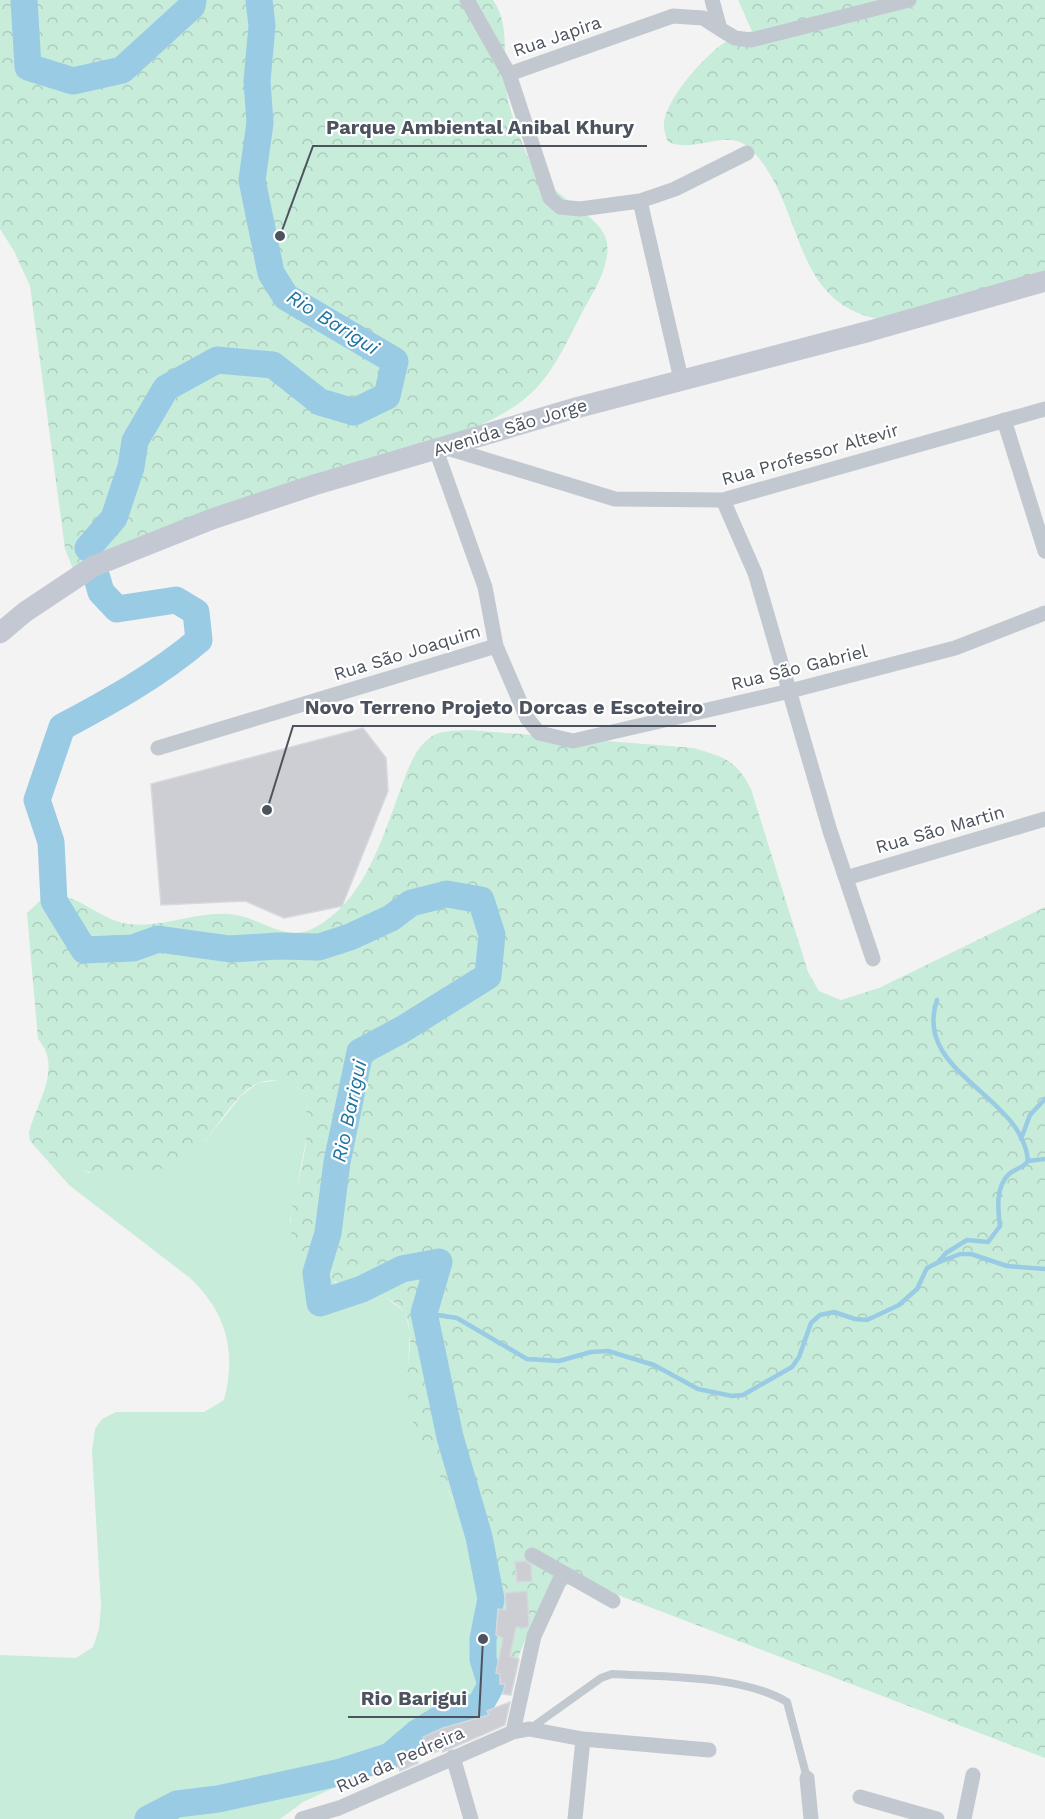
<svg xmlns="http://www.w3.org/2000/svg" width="1045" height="1819" viewBox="0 0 1045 1819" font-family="'Work Sans',sans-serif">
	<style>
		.green { fill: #c7ecda }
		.forest { fill: url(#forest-crowns) }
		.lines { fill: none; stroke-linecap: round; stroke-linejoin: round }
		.stream { stroke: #99cbe4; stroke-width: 4.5 }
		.river { stroke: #99cbe4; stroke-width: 27 }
		.building { fill: #cdced4; stroke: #d7d8dd; stroke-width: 1.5 }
		.lane { stroke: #c2c8cf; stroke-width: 8 }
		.street { stroke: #c2c8cf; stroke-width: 15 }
		.secondary { stroke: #c3c8d3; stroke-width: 21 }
		.labels { text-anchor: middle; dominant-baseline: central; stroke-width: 4.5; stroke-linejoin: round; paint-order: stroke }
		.street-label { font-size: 18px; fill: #4c535e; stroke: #fff }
		.water-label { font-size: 20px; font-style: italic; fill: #1d74a0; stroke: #fff }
		.leader { fill: none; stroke: #4c535e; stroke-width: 2 }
		.callout-dot { fill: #4c535e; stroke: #fff; stroke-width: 2 }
		.callout-label { font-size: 20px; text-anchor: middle; font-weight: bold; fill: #4c535e; stroke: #fff; stroke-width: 4.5; stroke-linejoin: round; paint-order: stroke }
	</style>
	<defs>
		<pattern id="forest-crowns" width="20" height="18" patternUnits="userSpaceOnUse" patternTransform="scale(1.5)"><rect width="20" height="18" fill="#c7ecda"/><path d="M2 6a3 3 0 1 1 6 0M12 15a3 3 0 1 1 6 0" fill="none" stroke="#adccbe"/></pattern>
	</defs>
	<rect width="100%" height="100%" fill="#f4f3f3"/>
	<path class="green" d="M281,1080L306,1092L307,1135L290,1222L335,1283L385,1297L405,1312L410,1332L407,1386L420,1439L458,1509L513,1671C498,1704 490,1720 459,1739L338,1786L303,1802L280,1819H0V1655L76,1658L93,1647L99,1629L101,1605L92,1451L95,1429L102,1419L116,1412H204L224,1400C237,1351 226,1312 190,1278L69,1185L30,1141L89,1173L205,1141L241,1096L258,1083Z"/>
	<path class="forest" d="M0,0H493C511,25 502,59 506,88C509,110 518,134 527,155C543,193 595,211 605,236C614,258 596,288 585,307C571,333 559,362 540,384C506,424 436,442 388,458C348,472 307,486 267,500C245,507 221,513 200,523C162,542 124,576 80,576L73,569L65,549L30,286L14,251L0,229Z
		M738,0H1045V287L878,319C798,303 803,223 766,168C760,160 753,149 744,144C722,131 695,153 668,142C666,136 663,129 664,123C666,98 708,51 730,39C737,36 745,34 752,31Z
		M469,730L694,748C724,757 736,760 751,789L808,972L819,991L841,1000L879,988L1045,907V1758L618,1595C601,1590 581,1581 564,1586C540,1592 522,1650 513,1671C494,1617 480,1559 457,1507C444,1479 421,1452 413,1422C411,1411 408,1398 407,1386C406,1363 416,1335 405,1314C393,1290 338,1288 315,1273C273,1244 297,1195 304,1155C308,1134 306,1113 306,1092C290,1084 276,1076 258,1083C238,1092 221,1121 208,1137C195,1152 177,1163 159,1170C107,1188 74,1169 30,1141L29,1132C37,1102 63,1067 38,1039L27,913L44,897C49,897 56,896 62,896C80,898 105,921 128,924C166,929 203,907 241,916C265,922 288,942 314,928C365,901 382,838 401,788C408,769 415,746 434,735C443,730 459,731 469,730Z"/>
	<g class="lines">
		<path class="stream" d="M937,1000C912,1073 1023,1095 1028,1161C1022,1169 1016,1168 1009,1174C995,1187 998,1210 1000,1226L988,1242L967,1240L946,1253L939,1261
			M1021,1139L1030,1115L1045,1099
			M1028,1161L1045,1159
			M424,1313L457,1318L527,1359L559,1361L591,1352L608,1351L654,1365L698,1389L732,1396L743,1395L792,1367L799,1357L811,1323L820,1315L834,1312L855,1319L867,1320L899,1305L917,1289L927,1268L937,1263L960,1254H971L1007,1266L1045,1269"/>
		<path class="river" d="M24,0L28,67L73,81L122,70L192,6L193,0
			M88,548L114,518L131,467L135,441L166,388L217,360L273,365L320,402L354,412L387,396L395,361L286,297L271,273L252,180L260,123L257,81L262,26L259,0
			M97,578L101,592L117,609L176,600L196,612L199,640C158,675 109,702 62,727L37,800L51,842L54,901L84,950L133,948L158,939L230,949L278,946L319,947L350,937L391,918L411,903L447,894L481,900L492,935L488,976L403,1029L360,1052L337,1162L328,1233L316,1273L320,1303L362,1289L402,1269L439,1262L424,1313L450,1437L479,1537L491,1599L483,1639V1659L491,1685L479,1707L454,1710L417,1733L390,1756L337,1773L218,1799L177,1804L148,1819"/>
	</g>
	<path class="building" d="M363,728L386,758L388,791L342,906L284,918L245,901L161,905L151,784Z
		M525,1561L531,1565L532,1581L517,1582L515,1562Z
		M527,1591L529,1624L527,1628L516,1627L510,1656L519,1659L511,1695L503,1694L505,1684H500V1674L496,1673L503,1638L496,1635L498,1609L506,1610L505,1593Z
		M510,1702L505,1725L443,1752L442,1749L432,1754L423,1737L443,1728L489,1715L487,1711Z
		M414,1752L418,1763L400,1771L396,1759Z"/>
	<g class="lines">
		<path class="lane" d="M531,1728L601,1678L612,1674C664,1677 742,1675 787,1702L807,1778"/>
		<path class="street" d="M467,0L509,74L550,198L560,207L580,209L640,201L675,189L747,153
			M712,0L720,29L735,38L751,40L909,0
			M509,74L673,16L703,18L720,29
			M640,201L681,379
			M1004,420L1045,551
			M444,447L615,499L723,500L1045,409
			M436,450L485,587L496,646L527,718L539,733L573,741L790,691L955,648L1045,613
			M723,500L755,573L830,831L873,959
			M158,748L496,646
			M846,878L1045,819
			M532,1555L613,1601
			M513,1732L534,1636L563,1573
			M453,1757L471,1819
			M807,1778L811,1819
			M860,1797L937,1819
			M302,1819L339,1808L513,1732L529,1729L583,1739L709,1750
			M575,1819L583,1739
			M964,1819L973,1775"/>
		<path class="secondary" d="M0,633L25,612L94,566L212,519L314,485L572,409L870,331L1045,281"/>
	</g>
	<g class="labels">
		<g class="street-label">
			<text transform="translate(557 36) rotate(-19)">Rua Japira</text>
			<text transform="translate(510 427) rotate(-17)">Avenida São Jorge</text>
			<text transform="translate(810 454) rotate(-16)">Rua Professor Altevir</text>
			<text transform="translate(407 652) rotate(-17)">Rua São Joaquim</text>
			<text transform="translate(799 667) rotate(-14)">Rua São Gabriel</text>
			<text transform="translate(940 829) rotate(-16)">Rua São Martin</text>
			<text transform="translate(400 1759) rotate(-24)">Rua da Pedreira</text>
		</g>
		<g class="water-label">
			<text transform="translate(333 322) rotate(32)">Rio Barigui</text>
			<text transform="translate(349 1111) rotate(-78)">Rio Barigui</text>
		</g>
	</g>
	<path class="leader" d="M280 236L313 146H647M267 810L293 726H716M483 1639L479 1717H348"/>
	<g class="callout-dot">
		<circle cx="280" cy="236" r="6"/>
		<circle cx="267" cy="810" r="6"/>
		<circle cx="483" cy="1639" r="6"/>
	</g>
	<g class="callout-label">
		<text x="480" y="134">Parque Ambiental Anibal Khury</text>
		<text x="504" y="714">Novo Terreno Projeto Dorcas e Escoteiro</text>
		<text x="414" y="1705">Rio Barigui</text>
	</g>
</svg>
